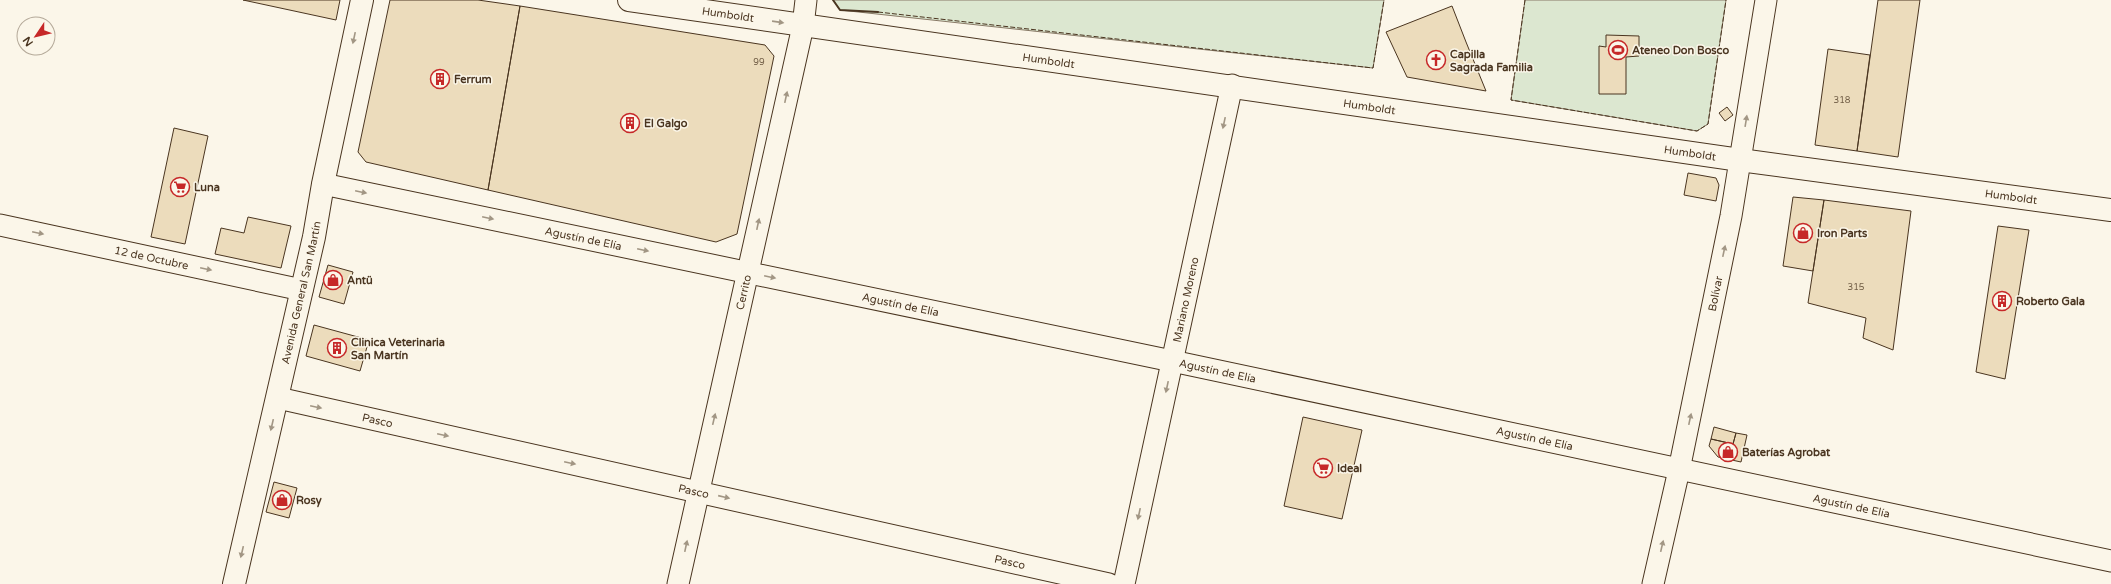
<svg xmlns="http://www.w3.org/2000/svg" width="2111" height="584" viewBox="0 0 2111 584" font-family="'Varela Round',sans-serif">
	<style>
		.pitch { fill: #dce7d0; stroke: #887966 }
		.building { fill: #ecdcbc; stroke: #4a3520 }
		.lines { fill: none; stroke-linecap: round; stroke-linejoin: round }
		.street-casing { stroke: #4a3520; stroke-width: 23 }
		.secondary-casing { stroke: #4a3520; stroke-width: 24 }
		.street { stroke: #fbf6e9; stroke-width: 21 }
		.secondary { stroke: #fbf6e9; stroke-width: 22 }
		.fence { stroke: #4a3520; stroke-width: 1; stroke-dasharray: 5 2; stroke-linecap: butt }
		.wall { stroke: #4a3520; stroke-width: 2 }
		.oneway { fill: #a29684 }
		.labels { text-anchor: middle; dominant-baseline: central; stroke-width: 3; stroke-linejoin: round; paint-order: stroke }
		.number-label { font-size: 9px; fill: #725f47 }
		.street-label { font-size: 11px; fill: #4a3520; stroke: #fbf6e9 }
		.poi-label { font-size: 11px; font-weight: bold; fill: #4a3520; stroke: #fbf6e9; text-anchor: start }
	</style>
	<rect width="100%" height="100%" fill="#fbf6e9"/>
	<path class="pitch" d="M833,0H1384L1373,68L840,10Z
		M1525,0H1726L1708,124L1697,131L1511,100Z"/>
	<path class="building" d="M243,0H340L336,20Z
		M390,0H478L520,6L488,190L366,162L358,152Z
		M1878,0H1920L1898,157L1857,151Z
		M520,6L765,45L774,56L737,234L716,242L488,190Z
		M1452,6L1466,42L1486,91L1407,77L1386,32Z
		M1606,35L1639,36V56L1626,57V94H1599V46L1606,47Z
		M1828,49L1870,55L1857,151L1815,145Z
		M1727,107L1733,115L1725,121L1719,113Z
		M174,128L208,136L185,244L151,237Z
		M1688,173L1716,178L1719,185L1716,201L1684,195Z
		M1793,197L1824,200L1813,271L1783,266Z
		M1824,200L1911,211L1893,350L1863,338L1866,318L1808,303Z
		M248,217L291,226L281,268L215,254L221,228L244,233Z
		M1998,226L2029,230L2005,379L1976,372Z
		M328,265L353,272L344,304L319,297Z
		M314,325L369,340L360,371L306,356Z
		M1303,417L1362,430L1342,519L1284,506Z
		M1714,427L1736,433L1733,444L1711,439Z
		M1736,433L1747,435L1741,462L1718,457L1709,446L1711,439L1733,444Z
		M274,482L297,488L289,518L266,512Z"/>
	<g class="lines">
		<g class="street-casing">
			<g id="street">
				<path id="s1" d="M323,184L1172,361L2111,561"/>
				<path id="s2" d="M0,225L302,290"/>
				<path id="s3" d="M278,398L1109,584"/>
				<path id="s4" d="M678,584L803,26L806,0"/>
				<path id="s5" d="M1124,584L1232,85"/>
				<path id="s6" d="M1653,584L1679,470L1731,216L1766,0"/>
			</g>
		</g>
		<g class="secondary-casing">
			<g id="secondary">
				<path id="s7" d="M629,0L1740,160L2111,210"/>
				<path id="s8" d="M234,584L314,237L323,184L362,0"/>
			</g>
		</g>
		<use href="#street" class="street"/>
		<use href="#secondary" class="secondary"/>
		<path class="fence" d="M1525,0L1511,100L1697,131L1708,124L1726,0
			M878,12L1373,68L1384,0"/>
		<path class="wall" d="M833,0L840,10L878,12"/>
	</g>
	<defs><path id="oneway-solid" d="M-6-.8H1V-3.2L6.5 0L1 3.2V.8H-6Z"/></defs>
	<g class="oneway">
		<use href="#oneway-solid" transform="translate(778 22) rotate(8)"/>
		<use href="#oneway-solid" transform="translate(354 38) rotate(102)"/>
		<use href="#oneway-solid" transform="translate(786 97) rotate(-78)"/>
		<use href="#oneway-solid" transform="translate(1746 121) rotate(-81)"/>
		<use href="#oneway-solid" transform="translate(1224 123) rotate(102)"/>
		<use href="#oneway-solid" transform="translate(361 192) rotate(12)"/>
		<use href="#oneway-solid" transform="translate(488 218) rotate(12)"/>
		<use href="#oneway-solid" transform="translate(758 224) rotate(-78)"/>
		<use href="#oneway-solid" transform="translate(38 233) rotate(12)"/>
		<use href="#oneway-solid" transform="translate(643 250) rotate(12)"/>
		<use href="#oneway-solid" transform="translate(1724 251) rotate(-78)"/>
		<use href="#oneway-solid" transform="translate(206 269) rotate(12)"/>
		<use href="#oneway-solid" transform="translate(770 277) rotate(12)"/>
		<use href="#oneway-solid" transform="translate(1167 387) rotate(102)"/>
		<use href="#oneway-solid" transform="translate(316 407) rotate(12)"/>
		<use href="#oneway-solid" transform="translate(714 419) rotate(-77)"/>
		<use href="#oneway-solid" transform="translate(1690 419) rotate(-78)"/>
		<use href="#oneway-solid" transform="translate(272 425) rotate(103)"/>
		<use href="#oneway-solid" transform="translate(443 435) rotate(12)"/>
		<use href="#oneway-solid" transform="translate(570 463) rotate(12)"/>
		<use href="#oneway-solid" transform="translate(724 497) rotate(13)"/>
		<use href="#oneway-solid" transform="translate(1139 514) rotate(102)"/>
		<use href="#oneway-solid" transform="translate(686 546) rotate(-78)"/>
		<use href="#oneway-solid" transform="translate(1662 546) rotate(-77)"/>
		<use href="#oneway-solid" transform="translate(242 552) rotate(103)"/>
	</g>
	<defs>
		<g id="stadium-ring" transform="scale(1)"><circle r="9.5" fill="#fbf6e9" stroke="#c62828" stroke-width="1.5"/><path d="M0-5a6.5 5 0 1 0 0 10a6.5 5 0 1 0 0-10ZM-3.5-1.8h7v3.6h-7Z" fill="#c62828"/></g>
		<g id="church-ring" transform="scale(1)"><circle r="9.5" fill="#fbf6e9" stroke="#c62828" stroke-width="1.5"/><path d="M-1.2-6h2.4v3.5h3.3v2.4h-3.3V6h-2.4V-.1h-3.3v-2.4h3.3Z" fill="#c62828"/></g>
		<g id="building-ring" transform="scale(1)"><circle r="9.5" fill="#fbf6e9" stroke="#c62828" stroke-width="1.5"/><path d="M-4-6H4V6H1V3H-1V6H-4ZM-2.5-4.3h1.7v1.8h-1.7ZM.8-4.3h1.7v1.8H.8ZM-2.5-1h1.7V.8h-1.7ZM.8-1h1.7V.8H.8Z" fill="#c62828"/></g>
		<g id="supermarket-ring" transform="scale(1)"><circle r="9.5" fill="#fbf6e9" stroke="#c62828" stroke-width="1.5"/><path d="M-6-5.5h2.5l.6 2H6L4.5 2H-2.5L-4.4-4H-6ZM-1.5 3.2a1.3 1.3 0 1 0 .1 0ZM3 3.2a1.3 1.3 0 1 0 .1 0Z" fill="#c62828"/></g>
		<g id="shop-ring" transform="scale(1)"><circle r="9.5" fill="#fbf6e9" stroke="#c62828" stroke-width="1.5"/><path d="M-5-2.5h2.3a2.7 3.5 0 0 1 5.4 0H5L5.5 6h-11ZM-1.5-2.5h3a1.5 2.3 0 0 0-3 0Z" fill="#c62828"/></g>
	</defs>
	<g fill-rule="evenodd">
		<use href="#stadium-ring" x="1618" y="50"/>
		<use href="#church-ring" x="1436" y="60"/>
		<use href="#building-ring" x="440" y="79"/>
		<use href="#building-ring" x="630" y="123"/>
		<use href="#supermarket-ring" x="180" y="187"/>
		<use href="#shop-ring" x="1803" y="233"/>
		<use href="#shop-ring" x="333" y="280"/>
		<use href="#building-ring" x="2002" y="301"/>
		<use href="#building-ring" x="337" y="348"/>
		<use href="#shop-ring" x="1728" y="452"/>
		<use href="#supermarket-ring" x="1323" y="468"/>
		<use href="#shop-ring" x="282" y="500"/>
	</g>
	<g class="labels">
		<g class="number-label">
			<text x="759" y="62">99</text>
			<text x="1842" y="100">318</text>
			<text x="1856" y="287">315</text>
		</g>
		<g class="street-label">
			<text stroke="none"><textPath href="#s7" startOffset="100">Humboldt</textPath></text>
			<text stroke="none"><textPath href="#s7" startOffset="424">Humboldt</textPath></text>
			<text stroke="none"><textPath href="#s7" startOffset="748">Humboldt</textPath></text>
			<text stroke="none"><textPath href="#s7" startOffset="1072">Humboldt</textPath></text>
			<text stroke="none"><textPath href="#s7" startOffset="1396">Humboldt</textPath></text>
			<text stroke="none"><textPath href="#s1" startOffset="266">Agustín de Elía</textPath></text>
			<text stroke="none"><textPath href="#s2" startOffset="155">12 de Octubre</textPath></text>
			<text stroke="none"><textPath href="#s4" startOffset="299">Cerrito</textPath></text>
			<text stroke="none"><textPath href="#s8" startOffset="299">Avenida General San Martín</textPath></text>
			<text stroke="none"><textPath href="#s6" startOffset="297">Bolívar</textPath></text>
			<text stroke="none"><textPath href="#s5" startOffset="291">Mariano Moreno</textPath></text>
			<text stroke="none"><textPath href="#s1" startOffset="590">Agustín de Elía</textPath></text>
			<text stroke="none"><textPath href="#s1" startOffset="914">Agustín de Elía</textPath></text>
			<text stroke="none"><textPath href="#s3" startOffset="102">Pasco</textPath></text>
			<text stroke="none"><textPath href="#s1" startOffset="1238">Agustín de Elía</textPath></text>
			<text stroke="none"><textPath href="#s3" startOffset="426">Pasco</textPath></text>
			<text stroke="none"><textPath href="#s1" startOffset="1562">Agustín de Elía</textPath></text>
			<text stroke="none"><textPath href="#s3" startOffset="750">Pasco</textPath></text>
		</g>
		<g class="poi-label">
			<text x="1632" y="50">Ateneo Don Bosco</text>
			<text x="1450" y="54">Capilla<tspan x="1450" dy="13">Sagrada Familia</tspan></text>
			<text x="454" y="79">Ferrum</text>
			<text x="644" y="123">El Galgo</text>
			<text x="194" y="187">Luna</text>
			<text x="1817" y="233">Iron Parts</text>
			<text x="347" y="280">Antü</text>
			<text x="2016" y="301">Roberto Gala</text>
			<text x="351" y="342">Clinica Veterinaria<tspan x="351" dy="13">San Martín</tspan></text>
			<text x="1742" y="452">Baterías Agrobat</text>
			<text x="1337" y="468">Ideal</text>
			<text x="296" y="500">Rosy</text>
		</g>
	</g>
	<g transform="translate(36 36) rotate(235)"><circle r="19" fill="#fbf6e9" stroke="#b4a999"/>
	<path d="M0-3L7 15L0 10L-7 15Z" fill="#c62828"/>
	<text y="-6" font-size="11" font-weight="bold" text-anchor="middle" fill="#4a3520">N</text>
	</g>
</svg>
